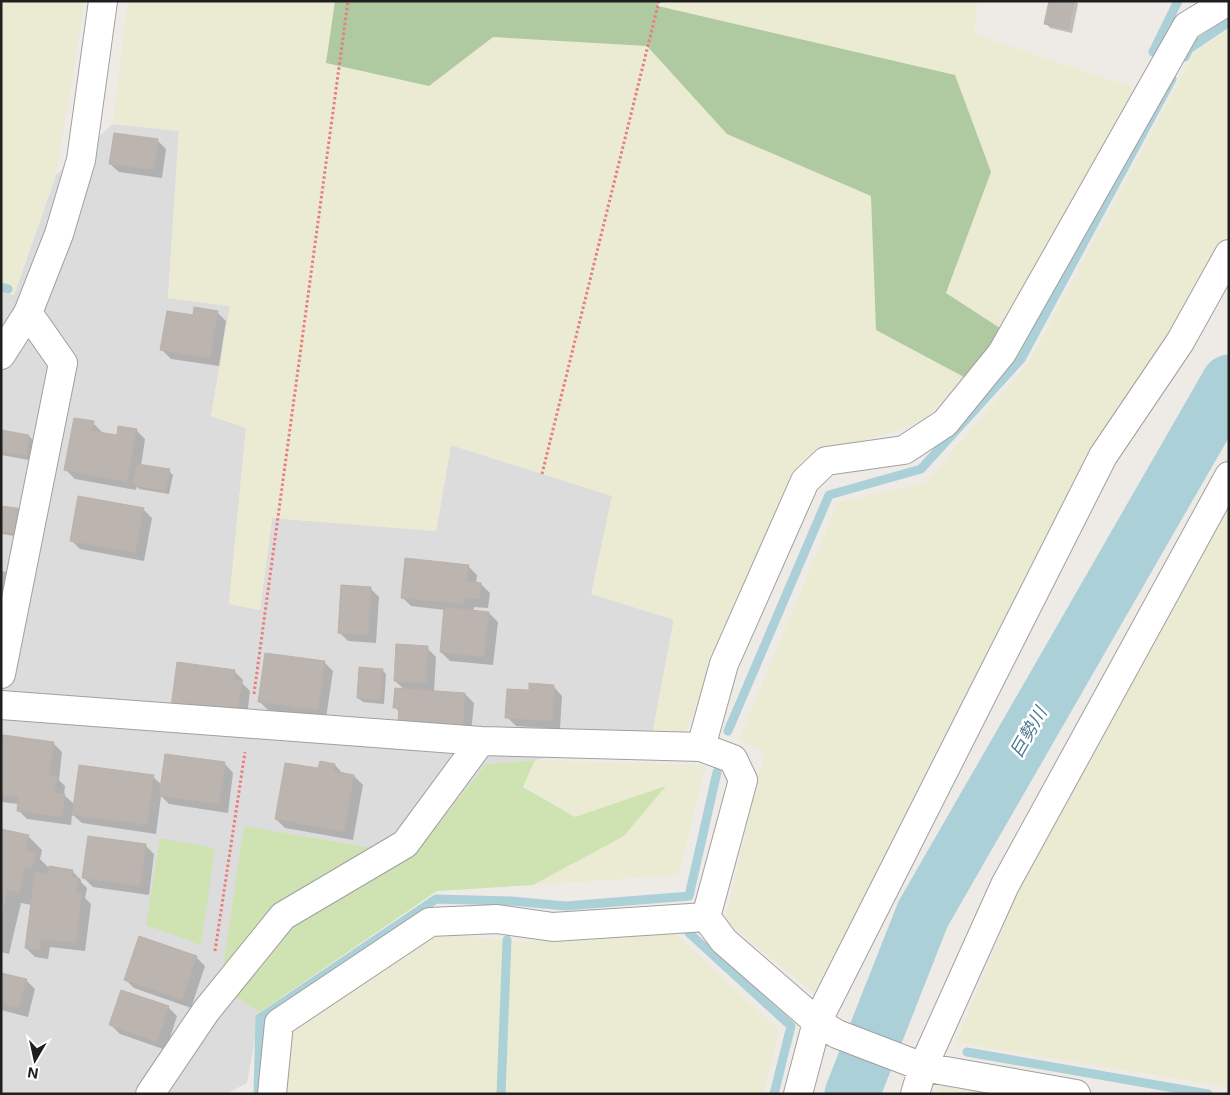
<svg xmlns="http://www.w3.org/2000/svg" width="1230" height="1095" viewBox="0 0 1230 1095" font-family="Inter,'Noto Sans JP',sans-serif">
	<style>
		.residential { fill: #dddcdc }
		.farmland { fill: #ebebd3 }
		.grass { fill: #cee2b2 }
		.forest { fill: #afc9a0 }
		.shadow { fill: #0003 }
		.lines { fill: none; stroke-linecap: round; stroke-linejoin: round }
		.stream { stroke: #acd0d7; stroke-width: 9 }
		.river { stroke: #acd0d7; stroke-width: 55 }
		.building { fill: #bbb4af; stroke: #beb1aa }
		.minor-casing { stroke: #a0a0a0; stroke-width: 30 }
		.tertiary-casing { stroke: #a0a0a0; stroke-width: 30 }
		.path { stroke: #e97e7c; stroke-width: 3; stroke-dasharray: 2.5 2.5; stroke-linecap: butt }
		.minor { stroke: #fff; stroke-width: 28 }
		.tertiary { stroke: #fff; stroke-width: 28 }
		.labels { text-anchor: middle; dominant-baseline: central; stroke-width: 5; stroke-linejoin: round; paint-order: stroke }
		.water-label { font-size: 18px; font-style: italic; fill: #4f7894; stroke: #fff }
	</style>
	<rect width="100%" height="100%" fill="#eeebe6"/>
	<path class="residential" d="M113,124L179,131L168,298L230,306L211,416L246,428L229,604L260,610L272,518L436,531L451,445L612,496L592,594L674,619L652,736L535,760L486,764L417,850L233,996L260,1012L247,1083L226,1094H1V292L14,295L56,175Z"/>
	<path class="farmland" d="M1,1H85L56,175L14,295L1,292Z
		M128,1H335L326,63L428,86L493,37L647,46L727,134L871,196L876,330L964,377L923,421L801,462L683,737L652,736L674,620L591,594L612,496L451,445L436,531L272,518L260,610L229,604L246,428L211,416L230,306L168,298L179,131L113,124Z
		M659,1H978L974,34L1140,90L1003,330L946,293L991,172L657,6Z
		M1229,29V230L1177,326L1091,454L814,993L725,920L764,752L739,739L838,502L925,483L1029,362L1194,53Z
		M1229,503V1087L956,1043L1015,898Z
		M535,760L705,765L679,875L533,885L624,836L665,787L575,817L523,786Z
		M673,931L779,1030L763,1094H284L289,1031L436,932L518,942Z
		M941,1081L1012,1094H937Z"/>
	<path class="grass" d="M535,760L523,787L575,817L666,786L624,836L533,885L437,891L260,1012L233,996L285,923L417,850L486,764Z
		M244,826L372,848L222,974Z
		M160,838L215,848L201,945L146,925Z"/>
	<path class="forest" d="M335,1H659L658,6L955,75L991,172L946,293L1003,330L964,377L876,330L871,196L727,134L647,46L493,37L429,86L326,63Z"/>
	<path class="shadow" d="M1050,1H1076L1078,4L1072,33L1050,28L1046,23Z
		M157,140L166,149L162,178L119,172L110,164Z
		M217,312L226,321L219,366L171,359L162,350L194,316Z
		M93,423L102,432V433L118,436L136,430L145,439L141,466L169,471L173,475L169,494L139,489L137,486L136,490L75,479L66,470Z
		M1,431L29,436L33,440L29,460L1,455Z
		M1,507L23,537L1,534Z
		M143,509L152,518L144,561L80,549L71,540Z
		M468,566L477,575L476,584H481L490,593L488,608L474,607L473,612L489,613L498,622L493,665L450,661L441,652L445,610L411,606L402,597Z
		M370,588L379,597L376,643L348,641L339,632Z
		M427,648L436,657L434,692L465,694L474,703L471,733L408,729L399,720L400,713L395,707L405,690L395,681Z
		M324,662L333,671L326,718L268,710L259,701Z
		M382,670L386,674L384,704L363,702L358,698Z
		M234,671L243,680L242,683L250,691L246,724L172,707Z
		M554,687L562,696L560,729L516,726L507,717L530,691Z
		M53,743L62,752L59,780L65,786L64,795L75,805L153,777L162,785L225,764L233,773L228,813L169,804L161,796L156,834L82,823L72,814L71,825L27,819L18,810L19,804L1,802V756Z
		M321,762L335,765L344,775L354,776L363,785L353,840L285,828L276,819L319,770Z
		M1,830L29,837L42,850L40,859L49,868L72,871L81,880V882L87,888L85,898L91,904L85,951L50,947L48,959L35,957L26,948L32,905L21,903L9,954L1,952Z
		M145,845L154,854L149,895L93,887L84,878Z
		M196,957L205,966L191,1008L134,988L125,979Z
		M1,975L26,980L35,989L28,1017L1,1010Z
		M168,1007L177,1016L166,1050L120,1034L111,1025Z"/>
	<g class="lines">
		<path class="stream" d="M1153,52L1178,1
			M1185,57L1189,49L1229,22
			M1,287L8,289
			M728,731L829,495L921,469L1021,359L1172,79
			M689,933L791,1026L774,1094
			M967,1052L1208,1094
			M258,1094L260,1018L436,899L511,901L566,906L689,896L717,772
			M501,1094L507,940"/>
		<path class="river" d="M852,1094L923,914L1229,382"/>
	</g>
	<path class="building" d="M1049,1H1074L1068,29L1044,24Z
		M114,133L158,139L154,170L109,164Z
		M194,307L218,311L210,358L160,350L167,311L193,315Z
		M74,418L94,421L92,431L117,435L118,426L137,429L127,482L64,470Z
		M1,430L29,435L26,456L1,452Z
		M137,464L170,469L165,491L133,485Z
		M78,496L144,508L135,553L70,541Z
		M1,506L23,509L19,534L1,531Z
		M405,558L469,565L467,581L481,583L480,599L465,598L464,604L401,598Z
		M1,571L8,573L1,599Z
		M341,585L371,587L368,635L338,633Z
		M444,607L489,612L484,657L440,652Z
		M396,644L428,646L426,683L394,681Z
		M265,653L325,661L318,710L258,702Z
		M177,662L235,670L233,680L242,681L237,716L171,707Z
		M359,667L383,669L380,700L357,698Z
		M529,683L554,685L552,721L505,718L507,689L529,690Z
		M395,688L465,693L463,725L439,724L438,731L413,729V722L398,721L399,708H393Z
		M3,735L54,742L49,775L57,776L54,793L65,794L62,817L17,811L18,797L1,795V747Z
		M165,754L225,762L219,804L159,796Z
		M320,761L335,764L334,771L354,775L344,832L275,819L285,763L318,768Z
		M79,765L154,775L147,825L72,815Z
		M1,829L29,835L26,850L36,853L32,868L25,867L19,893L8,890L1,917Z
		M88,836L146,844L140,886L82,878Z
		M49,866L73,870L72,877L78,878L76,893L82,894L76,943L41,939L40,951L25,948L35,872L48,874Z
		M139,936L197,956L182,1000L124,980Z
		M1,973L27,979L19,1008L1,1004Z
		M121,990L169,1006L157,1042L109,1025Z"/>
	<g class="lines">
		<g class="minor-casing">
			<path id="minor" d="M1,674L63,363L28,313
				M1,705L481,741L701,747L733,759L743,780L706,917L724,941L817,1022L837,1034L923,1067L1076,1094
				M701,747L724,664L805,481L826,461L904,450L945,423L1002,353L1187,26L1228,1
				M150,1094L206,1011L283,916L405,844L481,741
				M272,1094L279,1023L430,922L497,919L553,927L706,917
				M798,1094L817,1022L1103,456L1180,342L1229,254
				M915,1094L923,1067L1005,885L1229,476"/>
		</g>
		<g class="tertiary-casing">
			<path id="tertiary" d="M1,355L28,313L59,234L81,160L103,1"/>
		</g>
		<path class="path" d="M542,474L659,1
			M254,694L348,1
			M215,951L245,752"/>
		<use href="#minor" class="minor"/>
		<use href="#tertiary" class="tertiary"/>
	</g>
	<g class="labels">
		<g class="water-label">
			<text transform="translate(1028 732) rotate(-60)">巨勢川</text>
		</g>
	</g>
	<rect width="1230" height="1095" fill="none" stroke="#1f1f1f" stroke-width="5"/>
	<g transform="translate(35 1060) rotate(189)" stroke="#ffffff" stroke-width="4" paint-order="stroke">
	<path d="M0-4L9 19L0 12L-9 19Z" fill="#1f1f1f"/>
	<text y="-8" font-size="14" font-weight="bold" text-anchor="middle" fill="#1f1f1f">N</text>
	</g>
</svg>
